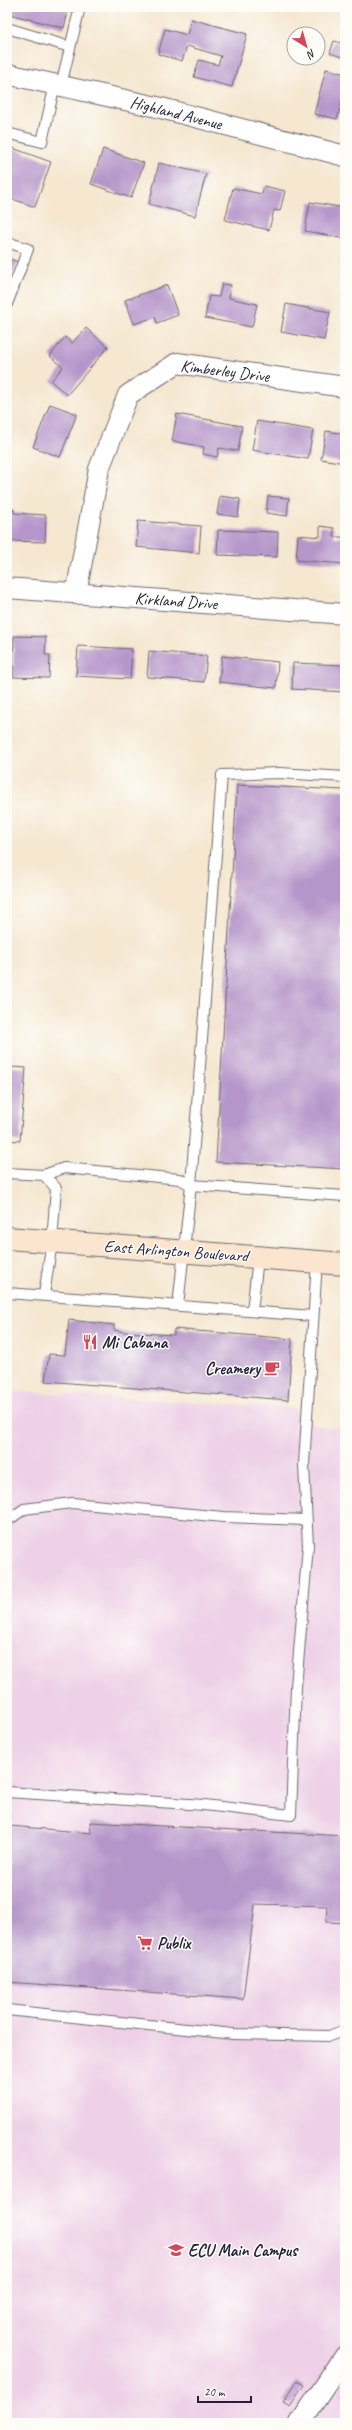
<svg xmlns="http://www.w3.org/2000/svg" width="352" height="2430" viewBox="0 0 352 2430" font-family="Caveat,sans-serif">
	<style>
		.built { fill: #eed0e7 }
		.building { fill: #b696ca }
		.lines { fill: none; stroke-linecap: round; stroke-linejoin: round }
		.service-casing { stroke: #6c676f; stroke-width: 12 }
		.minor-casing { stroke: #6c676f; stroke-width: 22 }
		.secondary-casing { stroke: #6c676f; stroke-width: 24 }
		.service { stroke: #fff; stroke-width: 10 }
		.minor { stroke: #fff; stroke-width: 20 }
		.secondary { stroke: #fce5cf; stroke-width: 22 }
		.labels { text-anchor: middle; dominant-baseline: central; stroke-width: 3; stroke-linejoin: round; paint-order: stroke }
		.street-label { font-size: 17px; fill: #22223b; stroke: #fdfcf7 }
		.poi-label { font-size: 17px; font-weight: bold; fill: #22223b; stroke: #fdfcf7; text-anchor: start }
	</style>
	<rect width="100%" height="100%" fill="#fdfcf7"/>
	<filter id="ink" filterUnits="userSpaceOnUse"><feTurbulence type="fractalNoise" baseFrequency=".025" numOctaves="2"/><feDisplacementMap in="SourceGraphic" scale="8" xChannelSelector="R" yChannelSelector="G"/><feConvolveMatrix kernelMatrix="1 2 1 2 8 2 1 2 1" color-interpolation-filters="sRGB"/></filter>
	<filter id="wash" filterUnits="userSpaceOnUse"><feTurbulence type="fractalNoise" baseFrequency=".012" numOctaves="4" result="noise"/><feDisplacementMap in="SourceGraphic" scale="16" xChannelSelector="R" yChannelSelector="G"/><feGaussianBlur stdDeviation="0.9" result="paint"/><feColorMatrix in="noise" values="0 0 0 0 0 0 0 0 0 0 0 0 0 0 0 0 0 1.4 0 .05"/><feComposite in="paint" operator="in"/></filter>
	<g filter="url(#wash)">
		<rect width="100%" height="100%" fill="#f5e7d0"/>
		<path class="built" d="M7,1391L292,1408L317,1426L345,1428V2423H7Z"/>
		<g id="blocks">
			<path class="building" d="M11,7H69L64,28L9,14Z
				M191,19L247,34L232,87L194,77L199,60L218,65L221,56L187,46L182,61L158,54L165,29L187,35Z
				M334,41L345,44V58L330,53Z
				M326,69L345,74V99L343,98L337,119L314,114Z
				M7,146L51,162L35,207L7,197Z
				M103,149L144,163L131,198L91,184Z
				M159,163L206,174L195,216L149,204Z
				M264,186L285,191L280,211L274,210L269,230L225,220L233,188L262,194Z
				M310,202L345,208V239L305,231Z
				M7,258L18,262L7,288Z
				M222,284L231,285L229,298L257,304L252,327L205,318L209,296L219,297Z
				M167,285L178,315L157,323L155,317L134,324L125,300Z
				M286,304L330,312L324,340L281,332Z
				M86,328L108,347L67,395L51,381L63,367L50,356L65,337L72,343Z
				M50,404L77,414L60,457L33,447Z
				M177,414L242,426L238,451L219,448L217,457L203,454L204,447L172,441Z
				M257,421L313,430L308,459L252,450Z
				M326,431L345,434V463L321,459Z
				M220,496L240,499L238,517L217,514Z
				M268,496L289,498L287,516L266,513Z
				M7,509L14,510V513L46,515L45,542L7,541Z
				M138,521L201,526L199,553L136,547Z
				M320,526L334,528V537H345V564L296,560L298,535L320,537Z
				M218,530L278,532L277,557L217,555Z
				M14,636L46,637L45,655H50L49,678L13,677Z
				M78,646L132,649L130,679L76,676Z
				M149,651L207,656L204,682L147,677Z
				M222,656L278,662L276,688L219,682Z
				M293,663L345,665V692L292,689Z
				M237,785L345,790V917H343L341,940H345V1169L216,1162Z
				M11,1067L26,1068L20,1141L7,1140V1086H10Z
				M69,1320L114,1325V1330L124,1332L174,1335V1329L292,1339L288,1400L45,1381L49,1354L65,1355Z
				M7,1814H10V1826L91,1833L90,1822L345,1836V1923L326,1922L327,1906L255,1904L243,1999L7,1982Z
				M297,2381L304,2385L290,2406L283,2402Z"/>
		</g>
	</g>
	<g filter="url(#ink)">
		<use href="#blocks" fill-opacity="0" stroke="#6c676f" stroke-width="1"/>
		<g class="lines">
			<g class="service-casing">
				<path id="service" d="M7,28L70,47
					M61,85L80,7
					M7,133L42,142L55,84
					M7,242L28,249L7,304
					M345,777L280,773L222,775L191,1185L345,1196
					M7,1173L44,1175L56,1188L52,1242L44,1295
					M44,1175L64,1168L180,1179L191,1185L178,1306
					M7,1293L313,1316
					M252,1311L258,1258
					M7,1521L24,1509L72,1503L224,1517L307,1520
					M7,1792L204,1805L291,1815L296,1687L308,1546L304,1464L317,1262
					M7,2010L233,2034L329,2036L345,2030"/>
			</g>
			<g class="minor-casing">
				<path id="minor" d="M7,74L157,107L345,156
					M7,588L345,614
					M76,594L99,469L128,395L177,363L345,387
					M300,2423L345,2356"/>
			</g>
			<g class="secondary-casing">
				<path id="secondary" d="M7,1238L345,1264"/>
			</g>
			<use href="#service" class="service"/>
			<use href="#minor" class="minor"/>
			<use href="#secondary" class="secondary"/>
		</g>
	</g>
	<defs>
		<g id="restaurant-bare" transform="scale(1.2)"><path d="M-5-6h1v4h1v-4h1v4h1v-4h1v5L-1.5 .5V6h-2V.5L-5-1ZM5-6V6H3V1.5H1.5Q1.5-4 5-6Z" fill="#d1495b" stroke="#fdfcf7" stroke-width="2.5" paint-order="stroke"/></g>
		<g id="cafe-bare" transform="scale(1.2)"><path d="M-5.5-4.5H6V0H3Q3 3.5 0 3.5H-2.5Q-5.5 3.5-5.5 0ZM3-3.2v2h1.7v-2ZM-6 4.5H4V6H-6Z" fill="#d1495b" stroke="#fdfcf7" stroke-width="2.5" paint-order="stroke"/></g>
		<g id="supermarket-bare" transform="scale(1.2)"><path d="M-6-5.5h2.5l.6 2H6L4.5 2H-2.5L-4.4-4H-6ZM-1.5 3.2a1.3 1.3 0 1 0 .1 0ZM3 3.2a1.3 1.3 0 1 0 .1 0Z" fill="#d1495b" stroke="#fdfcf7" stroke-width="2.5" paint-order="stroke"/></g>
		<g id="university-bare" transform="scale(1.2)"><path d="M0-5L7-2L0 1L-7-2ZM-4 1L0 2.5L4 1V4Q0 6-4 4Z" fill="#d1495b" stroke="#fdfcf7" stroke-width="2.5" paint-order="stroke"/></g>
	</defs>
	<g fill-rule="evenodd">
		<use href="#restaurant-bare" x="90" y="1342"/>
		<use href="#cafe-bare" x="272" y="1368"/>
		<use href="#supermarket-bare" x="145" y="1943"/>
		<use href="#university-bare" x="176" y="2250"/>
	</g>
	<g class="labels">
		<g class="street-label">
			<text transform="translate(176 113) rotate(14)">Highland Avenue</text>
			<text transform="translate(225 371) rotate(7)">Kimberley Drive</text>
			<text transform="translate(176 601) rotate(4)">Kirkland Drive</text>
			<text transform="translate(176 1251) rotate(4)">East Arlington Boulevard</text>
		</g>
		<g class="poi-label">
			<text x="102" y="1342">Mi Cabana</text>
			<text x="260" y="1368" text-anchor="end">Creamery</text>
			<text x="157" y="1943">Publix</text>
			<text x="188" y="2250">ECU Main Campus</text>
		</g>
	</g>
	<rect width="352" height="2430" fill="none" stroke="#fdfcf7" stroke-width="24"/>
	<g transform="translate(306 46) rotate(143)"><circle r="19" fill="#fdfcf7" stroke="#a5a5ac"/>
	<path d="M0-3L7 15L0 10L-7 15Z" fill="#d1495b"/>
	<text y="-6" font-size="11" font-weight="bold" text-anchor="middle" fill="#22223b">N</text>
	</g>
	<path d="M198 2396v6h53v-6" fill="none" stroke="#22223b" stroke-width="2"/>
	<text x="204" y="2396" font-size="12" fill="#22223b" stroke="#fdfcf7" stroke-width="3" paint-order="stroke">20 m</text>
</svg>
